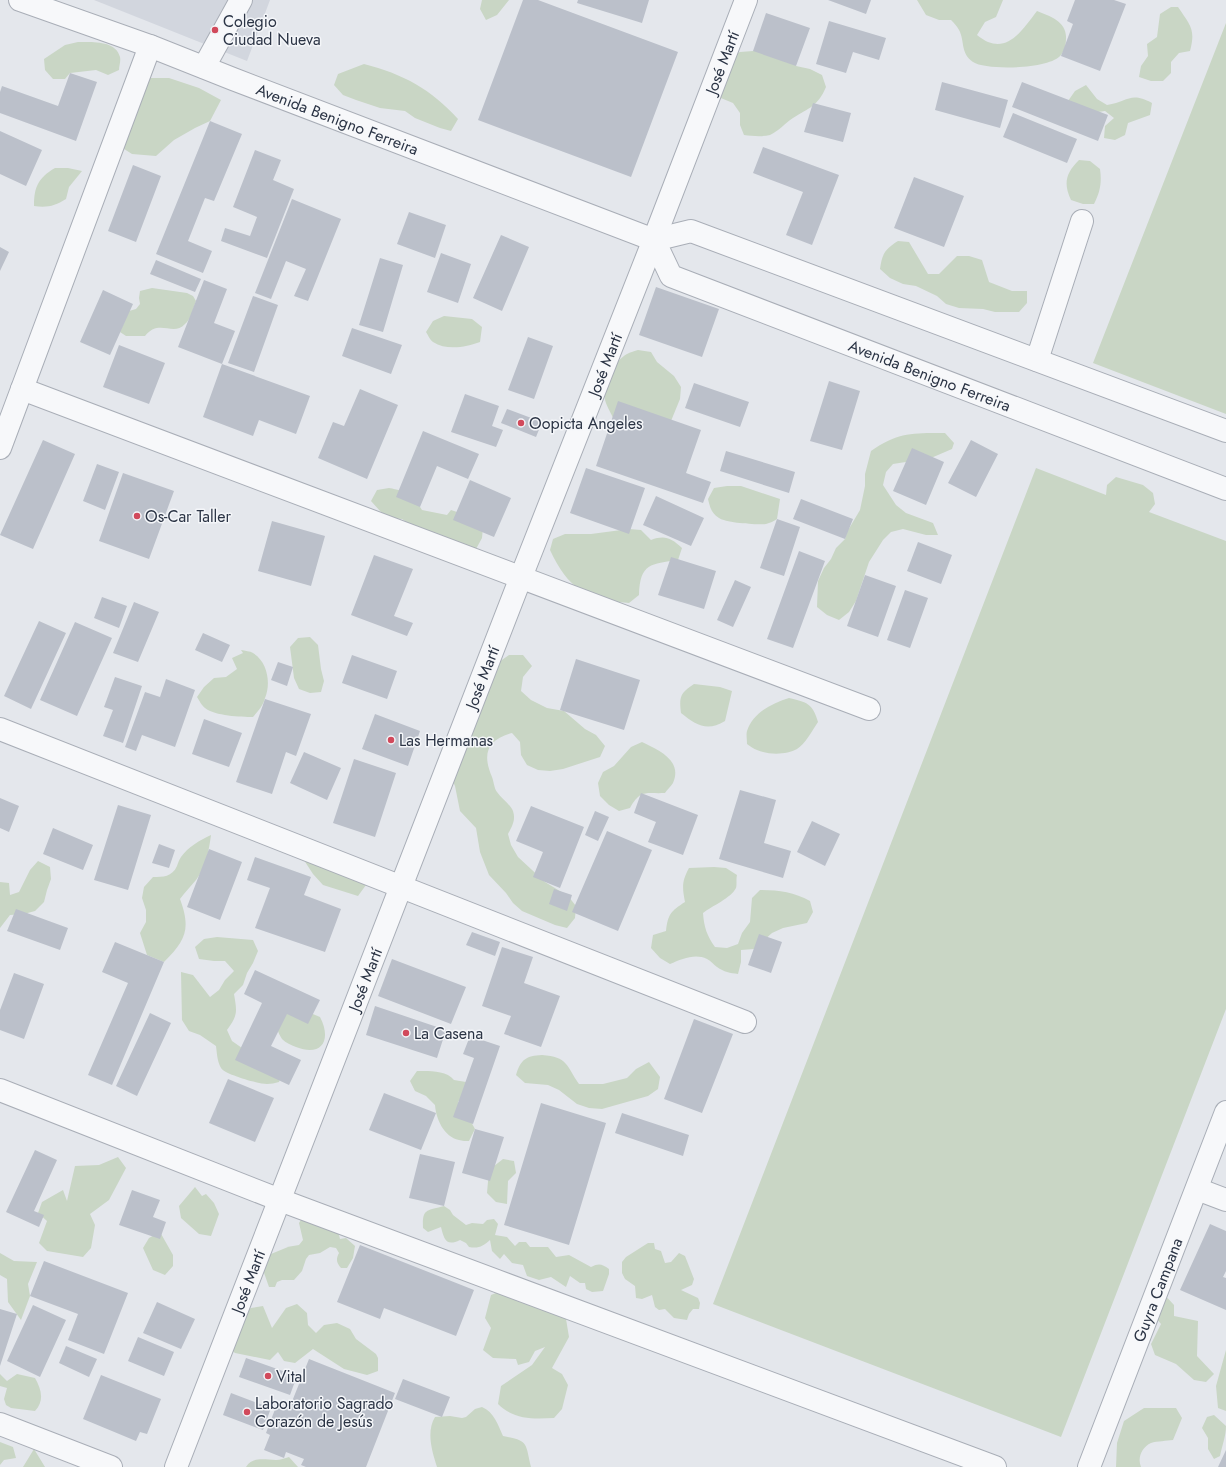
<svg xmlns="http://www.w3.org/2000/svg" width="1226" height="1467" viewBox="0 0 1226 1467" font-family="Jost,sans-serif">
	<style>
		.built { fill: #d2d6de }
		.green { fill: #c9d6c5 }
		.building { fill: #bbc0ca }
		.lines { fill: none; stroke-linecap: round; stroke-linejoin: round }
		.minor-casing { stroke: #a9aeb7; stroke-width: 24 }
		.minor { stroke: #f7f8fa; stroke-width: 22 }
		.poi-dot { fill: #d1495b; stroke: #f4f6f9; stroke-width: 1.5 }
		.labels { text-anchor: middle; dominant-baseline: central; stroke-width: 3; stroke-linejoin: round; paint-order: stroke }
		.poi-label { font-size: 16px; fill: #2b3445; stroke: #f4f6f9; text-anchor: start }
		.street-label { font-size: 16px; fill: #2b3445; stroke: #f4f6f9 }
	</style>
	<rect width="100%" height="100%" fill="#e4e7ec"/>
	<path class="built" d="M94,0H270L247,61Z"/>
	<path class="green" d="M482,0H509L497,15L486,20L480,9Z
		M917,0H1003L996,17L985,22L977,35C1005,58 1021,32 1037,11C1050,16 1067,22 1066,38C1066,44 1065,50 1061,55C1051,69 987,71 973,62C960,53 965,41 959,30C957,26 954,23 951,20H939L926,15Z
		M1171,7H1178C1190,25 1196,29 1190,51L1179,53L1171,62V73L1163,81H1151L1139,77L1141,66L1148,56L1147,44L1157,37L1160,14Z
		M1226,23V414L1093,363Z
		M78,42C91,42 116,40 120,57C121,61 119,66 119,70L108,75L96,70L70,73L65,79H53L45,70L44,59L65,45Z
		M765,47L787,58L796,66L810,69L822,75L826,87C818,106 809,108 793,118C785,123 779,131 770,135C762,137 752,136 744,135L740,125V113L733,103L711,94L726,58L740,52L753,51Z
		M364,64C403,74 431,89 458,119L451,131L440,128L415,118L405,111L380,108L356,100L343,95L334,85L338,74Z
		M145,78H169L199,88L221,100L210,121L195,128L174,140L156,156L132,154L113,142Z
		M1086,85L1097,99L1107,105C1128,102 1130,91 1152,103L1150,115L1128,123L1125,135L1115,140L1104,138L1105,126L1114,118L1105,111L1083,114L1068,101L1075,91Z
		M1079,160L1090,161L1100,169C1102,183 1100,192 1094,204H1083L1071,200C1063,183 1066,173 1079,160Z
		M55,168H68L82,171L69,187L66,199C55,206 47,208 34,206C34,187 38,178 55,168Z
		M898,241L909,242L928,274H939L957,256H969L982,260L989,282L1012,291H1027V303L1019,312H995L983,309L959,308L946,304L937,296L916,286L903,284L890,278L880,269C882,254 885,249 898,241Z
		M152,288L187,293L193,296L196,301C193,309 191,319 185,324C173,337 159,318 145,336H126L120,332L129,311L136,309L140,304L139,298L140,291Z
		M444,316L472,319L482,327L480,342C466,347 447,351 433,342C430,340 428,335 426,332L433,321Z
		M638,350L651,352L657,362L674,376L681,387L680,399L671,421L615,422C612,415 607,407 605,400C601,386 614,361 627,354C630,352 635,351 638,350Z
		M945,433L954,443L952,449L931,458L893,464L886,472L883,485L896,505L906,513L933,523L938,535H926L903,529L891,532L883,540L869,562L856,601L849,612L839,620L827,615L817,607L818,581L824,568L831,559L836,548L845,539L847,532L860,510L865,486V474L871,451C898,432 913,433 945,433Z
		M1036,468L1106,495L1107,485L1116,477L1143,485L1153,493L1155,504L1149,512L1226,541V1009L1061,1437L713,1304Z
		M727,486H741L780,499L777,519C774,521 770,523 766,524C757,525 726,523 719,518C711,513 710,507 708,499L714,488Z
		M389,488C406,491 413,495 422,510L447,515L451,510L475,518L483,527L482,538L476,549L421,532L402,519L389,518L380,511L371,501L377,490Z
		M629,529L641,530L651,540C665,535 671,538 682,548L678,560C651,564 640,563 639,595L629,603C587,600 568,589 550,550L553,539L565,534H591Z
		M310,637L318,645L321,669L324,681L321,692L310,693L299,689L294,678L290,647L298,638Z
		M241,650C245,651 250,651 253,653C268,662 271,684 265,698C263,706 258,711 253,717C241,717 215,716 205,708C202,706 199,700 197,697L204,687L214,678L226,677L237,669L232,658L243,653Z
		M509,655H523L532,666L523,677L521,691L531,700L547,708L564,711L585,729L596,735L605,746L600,757L563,769L550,771L538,770L527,765L521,755L520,742L512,733C487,740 482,754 492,777C494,782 494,788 497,792C501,798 510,804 513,811C516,820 512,826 508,834L511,845L518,857L545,882L568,896L576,906L575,918L567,928L555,925L522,911L513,903L506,893L489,875L480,852L476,828L460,811L455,786L450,775L499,662Z
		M694,684L720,687L732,691L725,721C707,732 696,725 681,713C679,697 680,693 694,684Z
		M789,698C807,702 813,704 818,722C812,731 805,744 797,749C787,755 768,755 757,750C754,749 750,746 747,744C747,739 746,734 747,731C753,712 773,703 789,698Z
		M642,742C658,750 683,760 673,783C671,786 667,790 665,793C645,794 641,789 630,808L619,811L609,805L600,796L598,783L603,772L614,766L631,747Z
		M211,835C209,850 206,867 196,880C191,886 185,892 180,899C191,929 186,940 164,962L147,955L140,933L146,922V910L142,898L144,887L153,877C163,877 172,877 177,866C178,863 179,860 181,857C188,847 200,840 211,835Z
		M300,854L362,874L366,885L358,896L323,885L313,874Z
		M38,861L50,867L51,879L47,890L44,902L35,911L24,914L10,915L0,928V882L9,883L10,895L19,892L30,870Z
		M714,867L726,868L737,875C736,879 737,885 736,888C731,898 712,906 703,913C704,927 707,936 715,947L727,948L738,944L742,933L750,922L752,898L760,890C778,890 794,892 810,901L813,912L807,923L783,928L772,933L754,949L741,950V962L738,974C730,973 724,972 717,967C714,965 711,961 707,959C695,953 682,959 670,964L660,958L651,948L653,935L666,931C668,914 671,911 685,902C682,887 682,881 689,868Z
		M217,937L253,940L258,951L253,963L247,973L243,985L234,994C237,1012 238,1015 227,1030L232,1041L242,1048L283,1071L279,1082C275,1083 271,1084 267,1084C258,1084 224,1074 221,1068C217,1061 217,1053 216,1046L200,1035L189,1031L182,1020L181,972L193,975L210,997L219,990L225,980L234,971L225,961H214L199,959L195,947L204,939Z
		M308,1012L320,1017C332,1040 322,1057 296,1047C291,1045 286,1043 282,1039C280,1036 278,1032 277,1028L282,1013Z
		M542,1055C568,1057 566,1065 579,1084H603L627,1078L636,1069L649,1062L660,1077L658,1089L648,1096L602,1109L589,1108L577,1104L559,1090L548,1085L525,1083L516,1075C521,1059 526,1056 542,1055Z
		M417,1071C429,1071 446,1070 454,1080L466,1082L465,1093L458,1102L466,1113L475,1129L469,1141C466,1141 462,1141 459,1140C444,1137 436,1119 435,1105L426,1096L415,1091L410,1081Z
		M118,1157L126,1168L109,1200L90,1214L95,1225L91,1248L83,1257L47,1251L39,1243L47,1221L38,1213L42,1202L63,1190L67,1201L75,1166L99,1165Z
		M503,1159L514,1161L516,1173L508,1181L507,1204L496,1202L487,1193L489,1170Z
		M195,1187L202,1196L206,1194L214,1203L219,1214L211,1236L199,1234L181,1218L179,1206Z
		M444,1206L450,1210L453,1215L466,1225L472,1223L483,1224L487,1220L494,1219L498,1224L495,1235L507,1237L515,1246L519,1242H526L530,1247H548L556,1257L569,1255L591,1267C599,1263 602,1264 609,1269V1274L603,1291L592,1292L586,1289L585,1283H580L570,1276L566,1287L551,1277L539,1280L527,1276L523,1265L512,1263L504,1254L500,1259L492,1251L490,1240C483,1246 479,1249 469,1247L466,1243L460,1240C446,1247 444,1239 441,1227L428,1232L423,1228C422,1208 427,1211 444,1206Z
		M302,1218L337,1227L340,1239L346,1238L355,1246L353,1258L347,1268H341C336,1262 336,1259 339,1253L336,1248L330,1247L320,1253L309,1255L306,1259L302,1271L294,1280H282L277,1282L275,1287H269L263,1270L265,1264L271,1254L288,1247H287L299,1245L303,1240L299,1223Z
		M160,1232L173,1255V1266L165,1275L153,1270L143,1248L149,1238Z
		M648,1243H654L655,1249L661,1251L665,1263L671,1262L679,1253L685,1256L694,1279L692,1285L681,1290L698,1298L700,1303L699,1309H693L689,1314L687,1320L674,1318L665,1309L659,1310L655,1307L652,1295L642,1299L636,1298L635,1286L625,1279L622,1273V1262L626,1257Z
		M0,1253L14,1261L37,1262L28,1284L30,1296L21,1320L8,1302L7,1279L0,1275Z
		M533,1285L545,1286L563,1301L569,1337L552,1368L562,1374L568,1385L562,1409L554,1418C533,1419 514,1420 498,1404L501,1386L532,1365L545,1347L535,1351L529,1362L518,1365L516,1359L493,1358L483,1350L491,1328L485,1318L491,1295L501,1291Z
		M1161,1291L1174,1305V1316L1198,1321L1197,1356L1214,1374L1206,1382L1194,1380L1176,1364L1155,1355L1151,1344L1161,1324L1146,1306Z
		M297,1304L307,1313L308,1325L316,1333L324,1325L337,1323L350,1329L356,1339L376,1354L378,1358V1371L367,1375L344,1369L313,1349L295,1363L284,1361L278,1352L270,1360L235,1353L225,1345L232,1323L251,1308L263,1306L272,1328L286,1308Z
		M1226,1350V1411L1218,1408L1216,1386Z
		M0,1374L7,1381L17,1374L35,1378C41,1389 45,1400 35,1411L11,1408L6,1405L4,1399L7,1388L0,1386Z
		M482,1407C494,1412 498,1425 503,1436C529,1441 525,1442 531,1467H437C432,1451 426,1432 435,1417L450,1416L462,1418L466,1417L475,1409Z
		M1144,1408H1176L1182,1418L1173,1440C1167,1441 1157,1441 1151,1443C1142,1447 1137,1458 1141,1467H1116L1117,1443L1124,1421Z
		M1214,1415L1226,1426C1226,1436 1222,1446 1220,1456L1214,1459L1208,1449V1438L1202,1428L1207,1417Z
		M0,1442L13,1447L16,1458L4,1460L0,1465Z
		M34,1449L45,1467H23Z
		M289,1457L298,1467H246C253,1456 265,1460 276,1460C280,1460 285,1458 289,1457Z"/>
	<path class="building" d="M523,0H538L678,52L631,177L478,120Z
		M578,0H649L642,23L577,3Z
		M828,0H871L866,14Z
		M1075,0H1114L1126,4L1100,71L1061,56L1073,24L1067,21Z
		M766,13L810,28L796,66L753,51Z
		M829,21L886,38L879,60L853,52L846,73L816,64Z
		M70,73L97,82L76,141L0,113V92L2,86L58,106Z
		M942,82L1008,100L1000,128L935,110Z
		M1022,82L1108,115L1098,141L1012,107Z
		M813,103L851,113L843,142L804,132Z
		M1013,113L1077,139L1067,163L1003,137Z
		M210,121L242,134L214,201L205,198L188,241L212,251L203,273L156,254Z
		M0,131L42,150L26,186L0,174Z
		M763,147L839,175L812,245L786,235L803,192L753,173Z
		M255,150L281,160L273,180L294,189L267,258L221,241L225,228L250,236L257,217L233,207Z
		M133,165L161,176L136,242L108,231Z
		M914,177L964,196L944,247L894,228Z
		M292,199L341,219L308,301L294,296L306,269L286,261L271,299L255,293Z
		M409,212L446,225L435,258L397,244Z
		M501,235L529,247L502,311L473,298Z
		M0,247L9,252L0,271Z
		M441,253L471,264L458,303L427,292Z
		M380,258L403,265L383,332L359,325Z
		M156,260L201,279L195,292L150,274Z
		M204,280L227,289L214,323L235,331L222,364L178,347Z
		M656,287L719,309L702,357L639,335Z
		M103,290L133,304L110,355L80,342Z
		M253,296L278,305L254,372L228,363Z
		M352,328L402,345L391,374L342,356Z
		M528,337L553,346L534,399L508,390Z
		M119,345L165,363L149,404L103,387Z
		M222,364L310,396L296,434L259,420L253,436L203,417Z
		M829,381L860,391L842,450L810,441Z
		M694,383L749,402L740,427L685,408Z
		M360,389L398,405L367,479L318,458L333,422L344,426Z
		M465,394L499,406L492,426L503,430L496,447L451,432Z
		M618,401L701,430L686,473L711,482L703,503L596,466Z
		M507,409L542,422L536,437L501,423Z
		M423,431L479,454L468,479L437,466L420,507L396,497Z
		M43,440L75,454L33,549L0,535Z
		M971,440L998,454L976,497L948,483Z
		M912,448L944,462L926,505L893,491Z
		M726,451L795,472L789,493L720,471Z
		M97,464L119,472L105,510L83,501Z
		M586,468L645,488L629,534L570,513Z
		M123,473L174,491L149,559L99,541Z
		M470,480L511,498L494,537L453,520Z
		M656,496L704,518L691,546L643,525Z
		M801,499L853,519L845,539L793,519Z
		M777,519L800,527L784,576L760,568Z
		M272,521L325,536L311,586L258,571Z
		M918,542L952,555L941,584L907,571Z
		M799,551L825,561L793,648L767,639Z
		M374,555L413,569L394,616L413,623L407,636L351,615Z
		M671,557L716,571L704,609L658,595Z
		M865,575L896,586L878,637L847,626Z
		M735,580L751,587L733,627L717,620Z
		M905,590L928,598L910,648L887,640Z
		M102,597L127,606L119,628L94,618Z
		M134,602L159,612L138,662L113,653Z
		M39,621L66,633L31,709L4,696Z
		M75,622L112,638L77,716L40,700Z
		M203,633L230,645L222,662L195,650Z
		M352,655L397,671L387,699L342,683Z
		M576,659L640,680L624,730L560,710Z
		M278,662L293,667L287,686L271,680Z
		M115,677L142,686L123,743L103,736L113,710L104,707Z
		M166,679L195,690L175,747L142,735L136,751L125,747L145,692L160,697Z
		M265,699L311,714L296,756L286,752L272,794L236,782Z
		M375,714L420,731L408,766L362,749Z
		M204,719L242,733L229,767L192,754Z
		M304,752L341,768L327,800L290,783Z
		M354,759L396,773L375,837L333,823Z
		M740,790L776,800L764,843L791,851L783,878L719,859Z
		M641,793L698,815L683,855L648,842L656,822L634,813Z
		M0,798L19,806L9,832L0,828Z
		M118,805L151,815L128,890L94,880Z
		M531,806L584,827L560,888L533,877L543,852L516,841Z
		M595,811L609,817L598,841L585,835Z
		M812,821L840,834L825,866L797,852Z
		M53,828L93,845L83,870L43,854Z
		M607,831L652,850L618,931L572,912Z
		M159,844L175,850L169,868L152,863Z
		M209,849L242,862L220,920L187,907Z
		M255,857L311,877L304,895L341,909L325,952L255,928L270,888L247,880Z
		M554,889L572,895L567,911L549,904Z
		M16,909L68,928L60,950L7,931Z
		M472,932L500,942L495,956L466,945Z
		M759,934L782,942L771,973L748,965Z
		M115,942L164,962L112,1085L88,1075L128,983L102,972Z
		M502,947L533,957L524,983L560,996L541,1047L504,1034L511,1016L482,1006Z
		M392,959L466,987L451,1024L378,996Z
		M255,970L320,1000L308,1024L287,1014L271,1046L301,1060L289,1085L235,1060L262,1003L244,994Z
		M14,973L44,984L24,1039L0,1030V1010Z
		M375,1006L446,1030L437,1058L366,1035Z
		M150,1013L171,1023L137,1096L116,1086Z
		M694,1019L733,1034L702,1113L664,1099Z
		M470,1036L500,1046L473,1124L453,1117L474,1058L463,1054Z
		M228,1079L274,1098L255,1142L209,1123Z
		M384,1093L436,1113L421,1150L369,1130Z
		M541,1103L606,1123L569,1245L504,1225Z
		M622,1113L689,1135L683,1156L615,1133Z
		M475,1129L504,1137L490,1181L462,1173Z
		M35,1150L57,1160L34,1211L44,1215L39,1227L6,1212Z
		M420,1154L455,1162L444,1206L409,1198Z
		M132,1190L160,1200L153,1217L166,1222L160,1239L119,1225Z
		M1210,1224L1226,1231V1271L1223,1277L1226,1278V1310L1180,1290Z
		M360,1245L474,1290L456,1336L384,1308L380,1319L337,1302Z
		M44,1261L128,1293L104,1354L68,1340L78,1314L30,1296Z
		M157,1302L195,1319L181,1349L143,1333Z
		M33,1305L66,1320L40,1377L7,1361Z
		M0,1309L17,1314L0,1366Z
		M138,1337L174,1352L164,1376L128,1361Z
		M66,1346L97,1359L89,1377L59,1363Z
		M246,1358L297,1376L290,1395L239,1377Z
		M309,1359L395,1393L366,1467H306L301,1465L304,1459L286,1452L284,1458L264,1450L270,1435L266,1433L277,1404L289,1409Z
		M101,1375L161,1399L147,1434L140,1432L136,1441L83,1419Z
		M403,1379L450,1397L442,1417L395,1399Z
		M231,1393L271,1408L263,1430L223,1415Z
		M1226,1450V1467H1218Z"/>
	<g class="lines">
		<g class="minor-casing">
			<g id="minor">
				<path id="s1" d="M20,0L150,46L233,79L654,240L691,231L1226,431"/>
				<path d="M204,67L241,0"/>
				<path id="s2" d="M654,240L671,276L1226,489"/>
				<path d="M1037,360L1082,221"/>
				<path d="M22,389L869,709"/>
				<path d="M0,448L150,46"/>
				<path d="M0,729L745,1022"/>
				<path d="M0,1090L280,1200L995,1467"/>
				<path d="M1197,1189L1226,1200"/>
				<path d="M0,1424L111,1467"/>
				<path id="s3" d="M176,1467L521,577L651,247L746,0"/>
				<path id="s4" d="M1089,1467L1226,1112"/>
			</g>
		</g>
		<use href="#minor" class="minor"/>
	</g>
	<g class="poi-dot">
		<circle cx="215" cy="30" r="4"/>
		<circle cx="521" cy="423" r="4"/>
		<circle cx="137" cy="516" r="4"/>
		<circle cx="391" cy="740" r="4"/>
		<circle cx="406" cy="1033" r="4"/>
		<circle cx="268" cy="1376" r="4"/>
		<circle cx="247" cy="1412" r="4"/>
	</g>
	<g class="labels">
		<g class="poi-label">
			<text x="223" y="21">Colegio<tspan x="223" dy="18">Ciudad Nueva</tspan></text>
			<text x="529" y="423">Oopicta Angeles</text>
			<text x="145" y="516">Os-Car Taller</text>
			<text x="399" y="740">Las Hermanas</text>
			<text x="414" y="1033">La Casena</text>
			<text x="276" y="1376">Vital</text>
			<text x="255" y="1403">Laboratorio Sagrado<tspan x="255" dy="18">Corazón de Jesús</tspan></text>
		</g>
		<g class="street-label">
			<text stroke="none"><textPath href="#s3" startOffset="1507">José Martí</textPath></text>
			<text stroke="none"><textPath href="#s1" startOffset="339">Avenida Benigno Ferreira</textPath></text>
			<text stroke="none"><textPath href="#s3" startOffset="1183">José Martí</textPath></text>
			<text stroke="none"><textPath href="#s2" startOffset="317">Avenida Benigno Ferreira</textPath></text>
			<text stroke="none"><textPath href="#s3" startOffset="847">José Martí</textPath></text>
			<text stroke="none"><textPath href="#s3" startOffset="523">José Martí</textPath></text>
			<text stroke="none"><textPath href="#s3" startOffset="199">José Martí</textPath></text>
			<text stroke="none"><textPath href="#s4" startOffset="190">Guyra Campana</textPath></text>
		</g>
	</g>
</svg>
